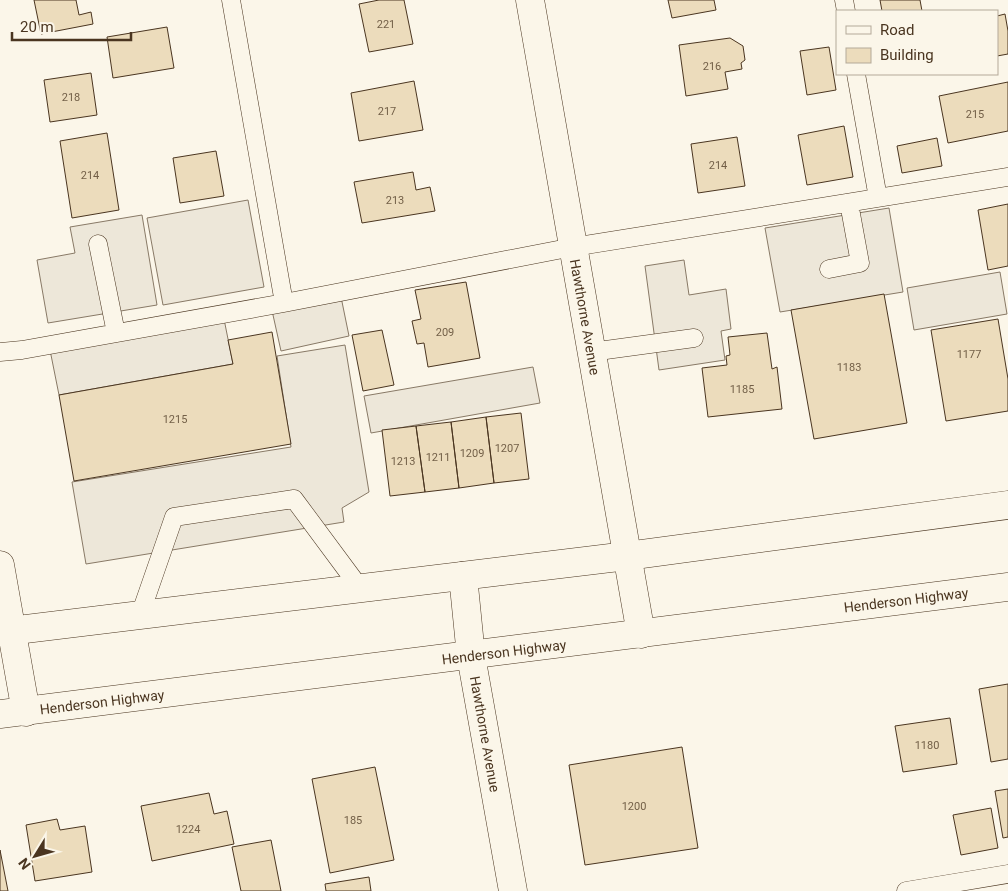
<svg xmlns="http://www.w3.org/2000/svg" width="1008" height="891" viewBox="0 0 1008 891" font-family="Roboto,sans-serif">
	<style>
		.parking { fill: #ede7d9; stroke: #887966 }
		.building { fill: #ecdcbc; stroke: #4a3520 }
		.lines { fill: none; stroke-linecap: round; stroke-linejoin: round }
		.lane-casing { stroke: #4a3520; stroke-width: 19 }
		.street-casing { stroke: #4a3520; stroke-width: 29 }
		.secondary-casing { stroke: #4a3520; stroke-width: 29 }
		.lane { stroke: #fbf6e9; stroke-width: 18 }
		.street { stroke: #fbf6e9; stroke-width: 28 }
		.secondary { stroke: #fbf6e9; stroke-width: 28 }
		.labels { text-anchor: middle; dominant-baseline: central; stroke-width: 4; stroke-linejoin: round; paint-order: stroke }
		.number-label { font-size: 11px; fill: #725f47 }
		.street-label { font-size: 14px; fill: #4a3520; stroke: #fbf6e9 }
	</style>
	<rect width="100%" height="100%" fill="#fbf6e9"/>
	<path class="parking" d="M248,200L264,287L163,305L147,218Z
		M889,208L903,292L780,312L765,228Z
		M142,215L157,305L48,323L37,260L75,253L70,227Z
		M684,260L689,295L726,289L731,329L721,331L725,360L659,370L645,266Z
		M1000,272L1007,314L914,330L907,288Z
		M340,292L349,336L281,351L271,306Z
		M223,314L233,364L59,395L49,345Z
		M345,345L369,492L342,508L344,522L86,564L72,482L291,447L277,356Z
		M533,367L540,403L371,433L364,396Z"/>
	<path class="building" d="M34,0H76L79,15L91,12L93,24L41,34Z
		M379,0H404L413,44L369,52L359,4Z
		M668,0H714L716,10L672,18Z
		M880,0H920L922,11H882Z
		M1005,14L1008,31V54L997,56V16Z
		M167,27L174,68L113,78L107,37Z
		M730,38L743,46L745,60L741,63L742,69L725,72L728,89L686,96L679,45Z
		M829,47L836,90L807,95L800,51Z
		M91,73L97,115L50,122L44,80Z
		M414,81L423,130L359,141L351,93Z
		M1008,82V131L948,143L939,96Z
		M844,126L853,177L807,185L798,135Z
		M107,133L119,210L72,218L60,141Z
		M737,137L745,186L698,193L691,144Z
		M937,138L942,166L902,173L897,146Z
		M216,151L224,196L180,203L173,158Z
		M413,172L416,190L430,187L435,211L362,223L354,182Z
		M1008,204V266L988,270L978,210Z
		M466,282L480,358L428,367L424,343L417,344L412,321L421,319L415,290Z
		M884,294L907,423L814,439L791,310Z
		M998,319L1008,379V411L946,421L931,330Z
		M382,330L394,385L363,391L352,335Z
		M272,332L291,444L74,481L59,395L233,364L228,340Z
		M767,333L772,369L777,367L782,409L708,417L702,368L727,365L726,356L730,355L728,337Z
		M521,413L529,479L494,483L486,417Z
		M486,417L494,483L459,488L451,422Z
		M451,422L459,488L425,492L416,426Z
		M416,426L425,492L390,496L382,430Z
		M1008,684V759L991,762L979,689Z
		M950,718L957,764L903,772L895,726Z
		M682,747L698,848L585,865L569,765Z
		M375,767L394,860L330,873L312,779Z
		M1008,789V837L1003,838L995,791Z
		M209,793L214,814L227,811L234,844L152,861L141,806Z
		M991,808L998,848L961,855L953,815Z
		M57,819L60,830L85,826L92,872L35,881L26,825Z
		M271,840L281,891H241L232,847Z
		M0,850L8,891H0Z
		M369,877L371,891H326L325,884Z"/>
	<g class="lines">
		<g class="lane-casing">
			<path id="lane" d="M231,0L284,303
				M844,0L846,11
				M856,74L878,198
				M98,244L116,333
				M829,269L860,263L849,203
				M0,352L22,350L284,303L573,247L1008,177
				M591,352L694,338
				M140,615L174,517L294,499L360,588
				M906,891L1008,874"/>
		</g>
		<g class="street-casing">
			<path id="street" d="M530,0L641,634
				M0,565L26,712
				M463,576L471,656L513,891"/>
		</g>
		<g class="secondary-casing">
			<path id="secondary" d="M0,632L627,556L1008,505
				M0,714L1008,587"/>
		</g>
		<use href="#lane" class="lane"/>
		<use href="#street" class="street"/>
		<use href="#secondary" class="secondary"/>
	</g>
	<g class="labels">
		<g class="number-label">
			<text x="386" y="24">221</text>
			<text x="712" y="66">216</text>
			<text x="71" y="97">218</text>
			<text x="387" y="111">217</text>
			<text x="975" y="114">215</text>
			<text x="718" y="165">214</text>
			<text x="90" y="175">214</text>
			<text x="395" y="200">213</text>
			<text x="445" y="332">209</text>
			<text x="969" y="354">1177</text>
			<text x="849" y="367">1183</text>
			<text x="742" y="389">1185</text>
			<text x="175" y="419">1215</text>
			<text x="507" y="448">1207</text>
			<text x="472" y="453">1209</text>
			<text x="438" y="457">1211</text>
			<text x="403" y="461">1213</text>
			<text x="927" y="745">1180</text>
			<text x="634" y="806">1200</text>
			<text x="353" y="820">185</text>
			<text x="188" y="829">1224</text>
		</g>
		<g class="street-label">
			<text transform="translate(585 317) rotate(80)">Hawthorne Avenue</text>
			<text transform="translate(906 600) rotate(-7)">Henderson Highway</text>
			<text transform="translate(504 652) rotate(-7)">Henderson Highway</text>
			<text transform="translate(102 702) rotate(-7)">Henderson Highway</text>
			<text transform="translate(485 734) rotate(80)">Hawthorne Avenue</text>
		</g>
	</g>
	<rect x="836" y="10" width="162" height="65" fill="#fbf6e9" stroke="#b4a999"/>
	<rect x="846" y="26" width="25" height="8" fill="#fbf6e9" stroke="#b4a999"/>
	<text x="880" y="35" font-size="15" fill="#4a3520">Road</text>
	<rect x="846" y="48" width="25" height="15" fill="#ecdcbc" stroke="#b4a999"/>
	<text x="880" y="60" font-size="15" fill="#4a3520">Building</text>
	<g transform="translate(35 856) rotate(233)" stroke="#fbf6e9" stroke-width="4" paint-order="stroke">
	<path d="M0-4L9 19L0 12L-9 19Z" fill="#4a3520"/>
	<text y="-8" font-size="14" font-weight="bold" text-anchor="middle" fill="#4a3520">N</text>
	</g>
	<path d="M12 32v8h119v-8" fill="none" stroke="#4a3520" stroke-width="2.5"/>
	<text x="20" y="32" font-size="15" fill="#4a3520" stroke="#fbf6e9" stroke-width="4" paint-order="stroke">20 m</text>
</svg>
